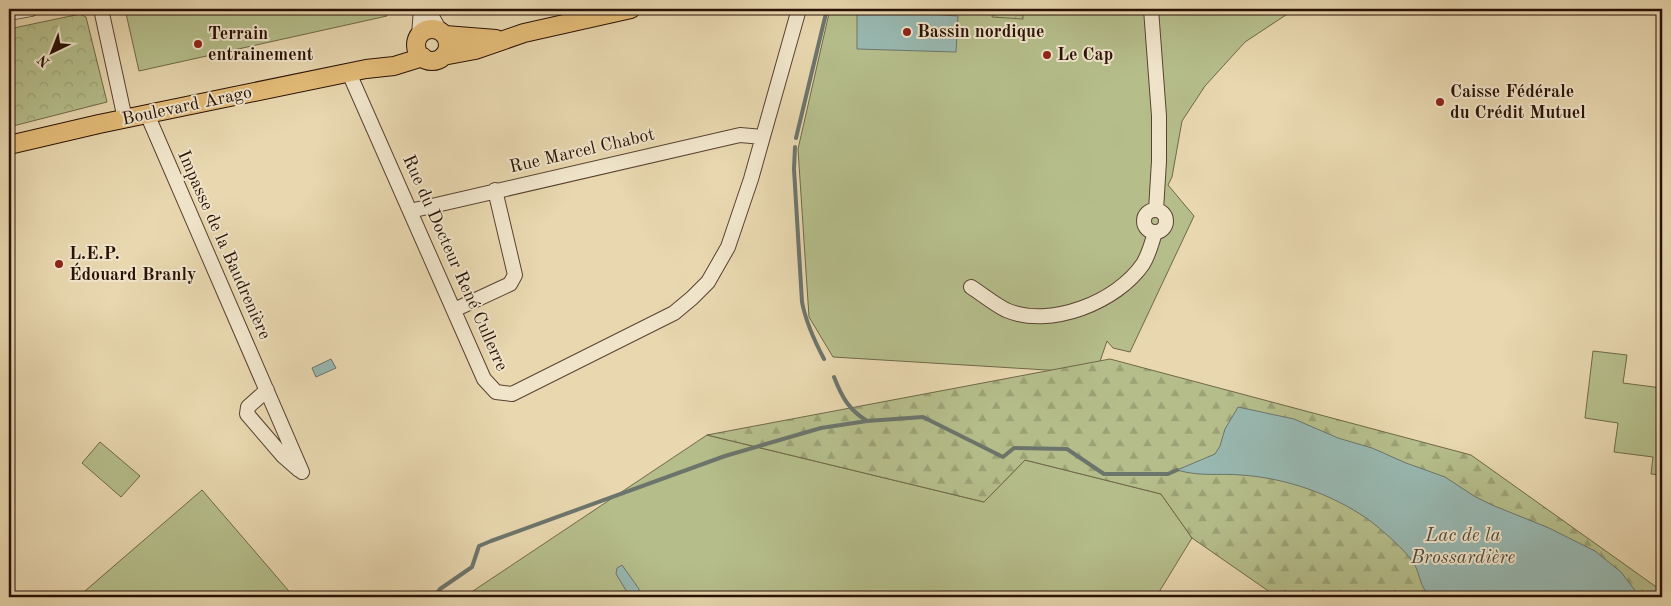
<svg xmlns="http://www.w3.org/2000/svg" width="1671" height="606" viewBox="0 0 1671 606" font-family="'Old Standard TT',serif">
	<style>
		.grass { fill: #b5be8b; stroke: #6f6848 }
		.forest { fill: url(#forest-firs); stroke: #6f6848 }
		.park { fill: url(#park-crowns); stroke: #6f6848 }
		.water { fill: #98b8b1; stroke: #6c756c }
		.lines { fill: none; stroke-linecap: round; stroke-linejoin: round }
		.stream { stroke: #6c756c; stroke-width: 4 }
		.minor-casing { stroke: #594230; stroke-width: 16 }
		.major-casing { stroke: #291105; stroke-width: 20 }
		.minor { stroke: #f0e5cb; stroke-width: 14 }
		.major { stroke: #e4bc78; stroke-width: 18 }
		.poi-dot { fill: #8f2418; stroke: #f0e5cb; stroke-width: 2 }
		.labels { text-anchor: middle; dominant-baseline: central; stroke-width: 4; stroke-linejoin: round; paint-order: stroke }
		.poi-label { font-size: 18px; font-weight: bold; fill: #291105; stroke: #f0e5cb; text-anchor: start }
		.street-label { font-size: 18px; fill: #291105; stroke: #f0e5cb }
		.water-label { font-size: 19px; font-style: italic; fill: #504b41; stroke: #f0e5cb }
	</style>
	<defs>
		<pattern id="forest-firs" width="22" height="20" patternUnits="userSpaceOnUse" patternTransform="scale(1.25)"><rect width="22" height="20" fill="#b5be8b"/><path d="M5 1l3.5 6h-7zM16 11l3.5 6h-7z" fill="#9ca276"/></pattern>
		<pattern id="park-crowns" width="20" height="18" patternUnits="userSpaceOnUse" patternTransform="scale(1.25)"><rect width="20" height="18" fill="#b5be8b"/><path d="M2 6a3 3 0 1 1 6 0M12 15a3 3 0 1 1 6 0" fill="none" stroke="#9ca276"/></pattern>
	</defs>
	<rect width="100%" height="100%" fill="#e8d7af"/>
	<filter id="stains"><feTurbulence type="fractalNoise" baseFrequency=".004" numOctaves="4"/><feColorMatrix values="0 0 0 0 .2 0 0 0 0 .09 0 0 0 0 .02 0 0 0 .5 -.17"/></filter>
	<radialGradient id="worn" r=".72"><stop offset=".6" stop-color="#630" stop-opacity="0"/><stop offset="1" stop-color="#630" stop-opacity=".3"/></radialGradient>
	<path class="grass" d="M125,9H385L387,16L139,71Z
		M830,9H1295L1245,42L1205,86L1182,121L1172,177L1168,185L1194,216L1130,352L1113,348L1107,341L1096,373L833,357L809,317L798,149Z
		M1593,351L1627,355L1623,383L1662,388L1660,405H1662V475L1651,474L1653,457L1614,452L1618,423L1585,418Z
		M707,435L984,502L1025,460L1161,494L1192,538L1156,597H464Z
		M100,442L140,476L121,497L82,463Z
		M202,490L294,597H78Z"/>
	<path class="forest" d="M1110,359L1471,455L1662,591V597H1277L1192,538L1161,494L1025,460L984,502L707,435Z"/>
	<path class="park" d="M993,9H1023V19L992,17Z
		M80,14L86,17L107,102L9,127V29Z"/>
	<path class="water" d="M857,9L958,16L956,52L857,49Z
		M331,359L336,368L316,377L312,368Z
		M1238,407L1294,419L1338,438L1372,448L1406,463L1445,477L1474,496L1492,505L1549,528L1595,551L1621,572L1640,597H1432C1419,589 1421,574 1413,562C1404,549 1381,529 1369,520C1332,494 1286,478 1241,475C1217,473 1201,477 1177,470L1215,454L1220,446L1225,429Z
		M622,565L639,589V593L635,597H630L616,574L617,568Z"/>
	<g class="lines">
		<path class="stream" d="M796,138L827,9
			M795,147L794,169L802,302C806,323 814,340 824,359
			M834,377C842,397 848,409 867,421
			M434,597L440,589L472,567L479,546L491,541L725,456L821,428L867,421L923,417L1003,457L1014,448L1067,449L1104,474H1168L1177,470"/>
		<g class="minor-casing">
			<path id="minor" d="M101,9L125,119
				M428,9L440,31
				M1151,9L1159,116V161L1156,210
				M9,13L31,9
				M419,35L421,9
				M349,73L484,379L496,392L512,394L674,313L692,298L708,282L728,247L751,179L799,9
				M147,114L302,472
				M1144 221a11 11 0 1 1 22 0a11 11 0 1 1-22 0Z
				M410,211L740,135L763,137
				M971,287C982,294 994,304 1006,310C1050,329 1117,302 1143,264C1149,254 1152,243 1155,232
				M454,310L510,284L515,275L495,190
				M267,390L248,407L247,414L283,456L299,470"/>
		</g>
		<g class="major-casing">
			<path id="major" d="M416 45a16 16 0 1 1 32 0a16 16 0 1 1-32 0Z
				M445,35L496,39
				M443,56L475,50L524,33L631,9
				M9,145L99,124L366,69L394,66L423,57"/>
		</g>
		<use href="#minor" class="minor"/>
		<use href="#major" class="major"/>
	</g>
	<g class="poi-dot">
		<circle cx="907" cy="32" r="5"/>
		<circle cx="198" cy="44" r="5"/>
		<circle cx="1047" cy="55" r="5"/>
		<circle cx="1440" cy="102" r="5"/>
		<circle cx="59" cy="264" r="5"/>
	</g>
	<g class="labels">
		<g class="poi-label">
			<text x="917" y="32">Bassin nordique</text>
			<text x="208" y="34">Terrain<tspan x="208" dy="21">entrainement</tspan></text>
			<text x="1057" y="55">Le Cap</text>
			<text x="1450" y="92">Caisse Fédérale<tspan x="1450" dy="21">du Crédit Mutuel</tspan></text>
			<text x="69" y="254">L.E.P.<tspan x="69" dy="21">Édouard Branly</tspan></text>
		</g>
		<g class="street-label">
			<text transform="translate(187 106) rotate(-12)">Boulevard Arago</text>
			<text transform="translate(582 151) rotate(-13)">Rue Marcel Chabot</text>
			<text transform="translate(224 245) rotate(66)">Impasse de la Baudrenière</text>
			<text transform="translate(455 263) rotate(66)">Rue du Docteur René Cullerre</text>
		</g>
		<g class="water-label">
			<text x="1463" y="536">Lac de la<tspan x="1463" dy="22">Brossardière</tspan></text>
		</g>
	</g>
	<rect width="1671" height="606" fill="none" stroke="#e8d7af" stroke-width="30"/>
	<rect x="10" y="10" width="1651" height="586" fill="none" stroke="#291105" stroke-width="2.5"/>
	<rect x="15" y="15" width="1641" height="576" fill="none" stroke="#291105"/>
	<g transform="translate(52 52) rotate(223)" stroke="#f0e5cb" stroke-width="4" paint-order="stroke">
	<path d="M0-4L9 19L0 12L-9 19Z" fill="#291105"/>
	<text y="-8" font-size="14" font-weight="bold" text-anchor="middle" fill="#291105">N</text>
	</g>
	<rect width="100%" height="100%" filter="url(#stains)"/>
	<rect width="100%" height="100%" fill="url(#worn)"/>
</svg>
